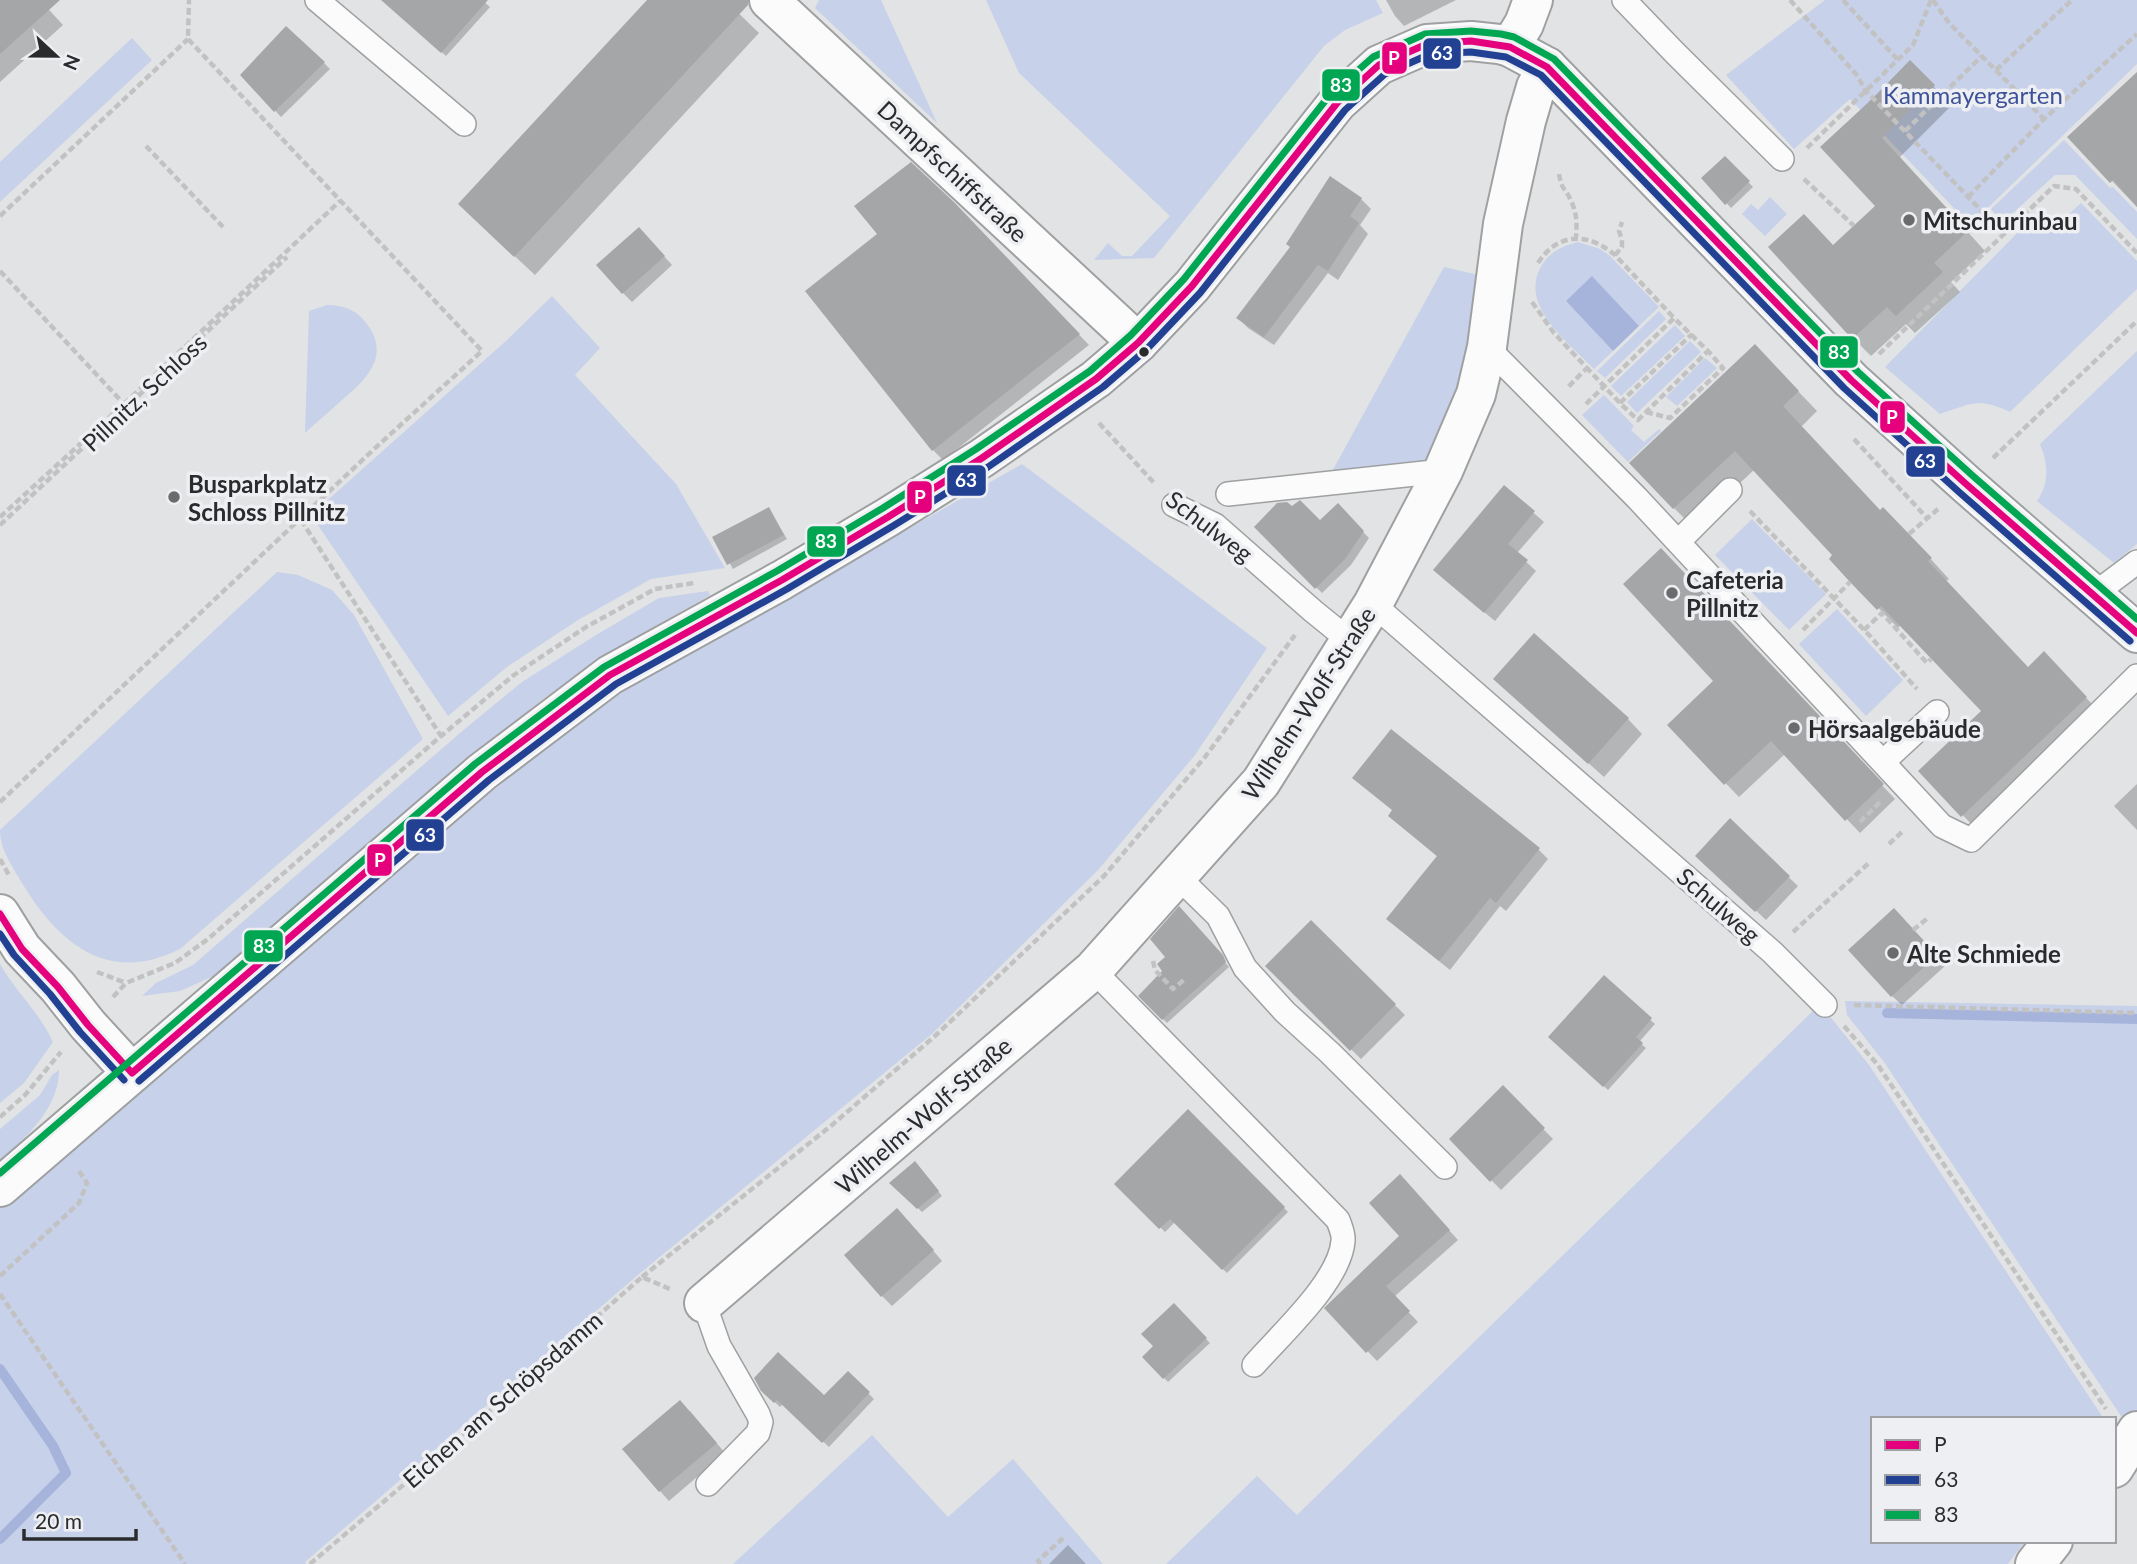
<svg xmlns="http://www.w3.org/2000/svg" width="2137" height="1564" viewBox="0 0 2137 1564" font-family="Lato,sans-serif">
	<style>
		.green { fill: #c7d1ea }
		.water { fill: #a6b4dc }
		.shadow { fill: #0003 }
		.lines { fill: none; stroke-linecap: round; stroke-linejoin: round }
		.stream { stroke: #a6b4dc; stroke-width: 10 }
		.building { fill: #a5a6a7 }
		.service-casing { stroke: #9fa0a1; stroke-width: 26 }
		.minor-casing { stroke: #9fa0a1; stroke-width: 42 }
		.tertiary-casing { stroke: #9fa0a1; stroke-width: 42 }
		.secondary-casing { stroke: #9fa0a1; stroke-width: 42 }
		.path { stroke: #c2c2c3; stroke-width: 4.5; stroke-dasharray: 7 3.5; stroke-linecap: butt }
		.service { stroke: #fbfbfb; stroke-width: 23 }
		.minor { stroke: #fbfbfb; stroke-width: 38 }
		.tertiary { stroke: #fbfbfb; stroke-width: 38 }
		.secondary { stroke: #fbfbfb; stroke-width: 38 }
		.bus-1-casing { stroke: #eeeff2; stroke-width: 12 }
		.bus-2-casing { stroke: #eeeff2; stroke-width: 12 }
		.bus-3-casing { stroke: #eeeff2; stroke-width: 12 }
		.bus-1 { stroke: #e5007d; stroke-width: 7 }
		.bus-2 { stroke: #224193; stroke-width: 7 }
		.bus-3 { stroke: #00a651; stroke-width: 7 }
		.poi-dot { fill: #6a6b6c; stroke: #eeeff2; stroke-width: 2.5 }
		.bus-dot { fill: #2a2b2c; stroke: #eeeff2; stroke-width: 2.5 }
		.labels { text-anchor: middle; dominant-baseline: central; stroke-width: 7; stroke-linejoin: round; paint-order: stroke }
		.park-label { font-size: 24px; fill: #3d5298; stroke: #eeeff2 }
		.street-label { font-size: 24px; fill: #2a2b2c; stroke: #eeeff2 }
		.poi-label { font-size: 24px; font-weight: bold; fill: #2a2b2c; stroke: #eeeff2; text-anchor: start }
		.line-badge { stroke: #eeeff2; stroke-width: 2.5 }
		.badge-label { font-size: 19px; text-anchor: middle; font-weight: bold; fill: #fff }
	</style>
	<rect width="100%" height="100%" fill="#e2e3e4"/>
	<path class="green" d="M819,0H881L937,123L815,8Z
		M986,0H1376L1383,13L1345,30L1324,46L1154,258L1094,260L1108,243L1122,256H1132L1170,216L1019,73Z
		M1825,0H2137V64L1970,225L1850,99L1794,149L1726,75Z
		M132,38L152,60L0,202V162Z
		M2064,140L2110,188L2113,187L2137,212V239L2075,175H2055L2003,222L1991,209Z
		M1770,197L1787,214L1765,236L1742,214L1751,204L1758,210Z
		M2081,203L2137,261V289L2010,412C1978,397 1971,404 1940,414L1885,367L2037,213L2053,229Z
		M1578,242L1600,249L1610,256L1659,307L1639,326L1593,277L1566,301L1613,351L1594,369C1569,343 1517,305 1542,265C1550,252 1562,246 1578,242Z
		M1444,267L1483,276L1472,357L1430,466L1329,477Z
		M552,296L600,348L575,375L676,484L725,568L651,579L578,620L507,667L448,716L311,515L507,340Z
		M327,305C345,305 359,311 369,327C390,358 364,381 342,400C330,411 317,422 305,433L309,311Z
		M1659,311L1666,319L1605,378L1597,371Z
		M1675,325L1685,336L1621,396L1611,386Z
		M1690,341L1701,352L1637,413L1627,402Z
		M2137,351V544L2114,563L2037,501C2050,482 2048,464 2040,444Z
		M1705,358L1717,368L1677,406L1666,397Z
		M1604,395L1634,426L1631,430L1644,442L1659,429L1661,431L1628,462L1582,415Z
		M1022,464L1267,648L1195,755L1099,869L933,1033L639,1274L305,1562L306,1564H0V1209L481,800L555,741L624,691Z
		M1752,519L1826,594L1789,630L1715,555Z
		M277,572L298,575L332,590L354,615L423,739L180,949C108,985 59,944 22,883C12,865 0,850 0,830Z
		M708,591L710,595L610,652L540,701L218,974L180,991L142,996L156,983L193,965L460,733L522,682L596,635L659,598Z
		M1837,609L1903,680L1866,716L1799,644Z
		M0,964C16,992 40,1013 53,1042L24,1083L0,1103Z
		M1845,1001L2137,1006V1409L2130,1420L2121,1416L1884,1062L1847,1015Z
		M1820,1004L1869,1065L2104,1419H1873V1541H2025L2008,1564H1166L1257,1476L1297,1515Z
		M59,1070C59,1108 27,1137 0,1160V1129L40,1095L52,1075Z
		M872,1435L948,1517L1013,1459L1103,1564H733Z"/>
	<path class="water" d="M1592,276L1639,326L1613,351L1566,301Z"/>
	<path class="shadow" d="M0,0H40L63,25L0,82Z
		M383,0H482L490,7L446,56Z
		M649,0H725L759,33L535,275L479,223Z
		M1386,0H1456L1404,26L1395,16Z
		M324,63L330,69L281,117L242,75Z
		M1910,63L1952,105L1900,157L1985,251L1951,282L1960,292L1915,333L1906,324L1871,356L1853,338L1833,247L1877,207L1822,147Z
		M2137,75V207L2070,137Z
		M1725,158L1753,187L1731,208L1703,178Z
		M1361,199L1371,209L1360,225L1368,234L1338,280L1328,273L1274,345L1248,328L1238,318L1292,247Z
		M963,214L1089,345L943,460L933,450Z
		M648,238L672,265L632,302L623,293Z
		M1774,366L1817,411L1801,427L1881,512L1928,556L1949,579L1946,581L2028,668L2063,673L2105,718L1982,835L1920,771L1983,712L1901,625L1898,628L1852,581L1835,555L1755,469L1693,527L1674,508Z
		M1504,487L1544,522L1517,553L1536,571L1495,621L1445,580Z
		M1337,506L1369,538L1351,565L1322,593L1256,527L1320,523Z
		M769,509L787,539L733,569L715,538Z
		M1674,564L1895,799L1860,833L1785,754L1739,797L1669,725L1716,681Z
		M1510,693L1628,719L1642,734L1604,777Z
		M2137,784V830L2114,806Z
		M1394,811L1539,850L1548,859L1506,911L1500,906L1450,970L1398,928L1438,857L1390,816Z
		M1730,821L1798,886L1766,920L1698,856Z
		M1184,913L1229,967L1167,1023L1140,996L1165,971L1168,957Z
		M1904,920L1945,966L1902,1005L1892,996Z
		M1311,922L1405,1015L1361,1059L1267,966Z
		M1604,978L1655,1024L1639,1042L1646,1048L1608,1090L1550,1037Z
		M1503,1088L1553,1139L1501,1190L1451,1139Z
		M1188,1112L1288,1212L1227,1273L1175,1222L1165,1232L1116,1184Z
		M920,1168L942,1196L922,1212L892,1183Z
		M1409,1186L1458,1240L1394,1297L1418,1322L1377,1361L1326,1308L1402,1237Z
		M907,1220L942,1261L892,1306L882,1296Z
		M1174,1306L1210,1343L1168,1382L1144,1357L1155,1346Z
		M848,1373L874,1399L829,1447L783,1404L780,1407L762,1390L824,1398Z
		M690,1411L725,1453L669,1501L660,1491Z
		M1068,1545L1086,1564H1049Z"/>
	<g class="lines">
		<path class="stream" d="M1887,1013L2137,1019
			M0,1369L53,1446L66,1473L0,1539"/>
	</g>
	<path class="building" d="M0,0H60L0,54Z
		M381,0H488L441,53Z
		M647,0H748V5L514,257L458,204Z
		M286,26L325,62L274,112L240,75Z
		M1910,60L1935,85L1882,138L1968,231L1934,263L1943,272L1896,316L1887,307L1852,339L1768,247L1804,214L1833,245L1875,206L1820,147L1872,99Z
		M2137,72V207L2113,180L2110,183L2067,137Z
		M1725,156L1750,181L1725,205L1701,178Z
		M911,162L954,202L1080,334L932,451L805,291L877,234L854,206Z
		M1330,176L1362,198L1350,216L1359,223L1328,271L1318,265L1264,337L1236,318L1290,247L1286,244Z
		M639,227L665,256L622,294L596,265Z
		M1755,344L1799,391L1783,406L1880,510L1883,507L1909,534L1932,558L1928,561L2028,667L2044,651L2087,697L1961,817L1918,771L1981,711L1881,606L1877,610L1850,582L1829,559L1832,555L1735,451L1673,509L1629,463Z
		M1504,485L1535,511L1508,544L1528,560L1484,613L1433,570Z
		M1300,500L1320,520L1338,503L1364,531L1345,559L1315,589L1254,527L1277,503L1287,502L1292,506Z
		M769,507L784,535L727,565L712,537Z
		M1661,548L1884,784L1845,821L1771,741L1724,785L1667,725L1713,681L1623,584Z
		M1534,633L1629,718L1588,764L1493,679Z
		M1391,729L1540,848L1496,903L1490,898L1439,961L1386,919L1437,856L1388,816L1392,810L1352,778Z
		M1730,818L1790,876L1755,912L1695,856Z
		M1179,906L1223,955L1226,962L1162,1020L1138,996L1162,971L1157,964L1165,957L1150,939Z
		M1894,908L1937,955L1891,997L1848,950Z
		M1311,920L1396,1004L1350,1051L1265,966Z
		M1604,975L1652,1018L1636,1037L1643,1043L1603,1087L1548,1037Z
		M1503,1085L1545,1128L1490,1182L1449,1139Z
		M1188,1109L1285,1207L1222,1270L1170,1219L1159,1229L1114,1184Z
		M915,1161L939,1191L917,1209L889,1183Z
		M1400,1174L1450,1230L1386,1286L1410,1311L1366,1353L1324,1308L1399,1236L1369,1203Z
		M897,1208L934,1250L881,1297L844,1255Z
		M1174,1303L1207,1338L1163,1379L1142,1357L1153,1346L1141,1334Z
		M778,1352L824,1395L848,1371L870,1392L822,1443L777,1400L774,1403L761,1391L754,1378Z
		M680,1400L717,1443L659,1492L622,1449Z"/>
	<g class="lines">
		<g class="service-casing">
			<path id="service" d="M317,0L464,124
				M1624,0L1675,53L1782,159
				M1487,347L1637,498L1942,826L1971,840L2137,676
				M1228,494L1443,471
				M1174,505L1215,525L1313,611L1350,641
				M1678,542L1730,490
				M2093,595L2137,562
				M1373,604L1772,952L1825,1005
				M1883,762L1937,712
				M1178,877L1218,916L1245,968L1285,1012L1330,1053L1445,1167
				M1093,970L1338,1220C1340,1226 1344,1234 1343,1241C1340,1281 1281,1334 1254,1365
				M704,1303L719,1346L758,1414L761,1422L758,1433L708,1484"/>
		</g>
		<g class="minor-casing">
			<path id="minor" d="M1510,47L1524,24L1533,0
				M0,914L22,949L58,987L88,1025L132,1073
				M704,1303L1093,970L1261,782L1373,604L1443,471L1476,394L1487,347L1503,224L1526,121L1536,87L1547,67
				M2114,1468L2137,1431
				M2035,1564L2053,1541"/>
		</g>
		<g class="tertiary-casing">
			<path id="tertiary" d="M769,0L1138,343"/>
		</g>
		<g class="secondary-casing">
			<path id="secondary" d="M0,1187L482,772L610,675L782,580L888,517L982,458L1096,379L1138,343L1192,286L1337,103L1379,65L1427,44L1471,41L1499,44L1510,47L1547,67L1851,380L1966,484L2137,633"/>
		</g>
		<path class="path" d="M1790,0L1856,74L1866,91L2004,234
			M1843,0L1898,60
			M1933,0L1949,23L2044,119
			M1996,70L2072,0
			M1905,131L1982,56
			M146,146L223,227
			M1807,148L1913,45L1931,0
			M1559,174C1562,192 1566,188 1571,201C1577,213 1577,224 1576,237
			M1804,179L1854,226
			M1968,197L2044,119L2137,34
			M0,216L188,39
			M1615,255L1622,247V240L1619,231L1622,222
			M1538,263C1558,232 1588,232 1615,255L1674,318
			M0,271L124,404
			M1532,302L1554,333L1587,368L1567,388
			M1879,354L2054,186L2076,189L2137,253
			M1620,403L1692,334
			M1586,404L1674,318L1708,351L1638,420C1620,404 1604,386 1587,368
			M1646,412L1670,418L1723,368L1708,351
			M1099,423L1155,484
			M1854,439L1927,518
			M1993,458L2137,321
			M1750,511L1869,635L1917,689
			M0,517L124,404L340,201
			M301,520L441,736
			M0,525L287,257
			M1909,534L1938,509
			M1803,630L1850,582
			M1864,630L1882,613L1927,663L1931,659
			M0,802L373,450L482,351L188,39L189,0
			M1860,822L1880,802
			M1889,844L1904,830
			M0,859L10,877
			M1913,930L1928,918
			M1793,932L1870,862
			M1153,961L1155,970L1173,989L1185,979
			M97,972L126,983
			M113,997L126,983L175,963L208,939L441,736L514,675L586,627L655,589L694,583
			M1854,1005L2137,1013
			M1844,1026L1878,1065L2106,1409
			M0,1117L25,1095L61,1052
			M0,1276L79,1203L87,1183L77,1168
			M642,1277L832,1125L935,1036L1104,876L1205,757L1295,635
			M0,1294L185,1564
			M310,1564L460,1437L642,1277L670,1289
			M1041,1564L1038,1561L1063,1538"/>
		<use href="#service" class="service"/>
		<use href="#minor" class="minor"/>
		<use href="#tertiary" class="tertiary"/>
		<use href="#secondary" class="secondary"/>
		<g class="bus-1-casing">
			<path id="bus-1" d="M0,914L22,949L58,987L88,1025L132,1073
				M132,1073L482,772L610,675L782,580L888,517L982,458L1096,379L1138,343L1192,286L1337,103L1379,65L1427,44L1471,41L1510,47L1547,67L1851,380L1966,484L2137,633"/>
		</g>
		<g class="bus-2-casing">
			<path id="bus-2" d="M0,934L14,955L50,994L80,1032L124,1080
				M139,1081L489,780L616,684L787,589L893,526L988,467L1103,387L1146,350L1200,293L1345,110L1385,74L1430,54L1471,52L1506,57L1541,75L1844,388L1959,492L2130,641"/>
		</g>
		<g class="bus-3-casing">
			<path id="bus-3" d="M0,1173L475,764L604,667L777,571L883,508L976,449L1090,371L1131,335L1184,279L1329,96L1373,57L1425,34L1471,31L1501,34L1514,37L1554,59L1858,372L1973,476L2137,619"/>
		</g>
		<use href="#bus-1" class="bus-1"/>
		<use href="#bus-2" class="bus-2"/>
		<use href="#bus-3" class="bus-3"/>
	</g>
	<g class="poi-dot">
		<circle cx="1909" cy="220" r="7"/>
		<circle cx="174" cy="497" r="7"/>
		<circle cx="1672" cy="593" r="7"/>
		<circle cx="1794" cy="728" r="7"/>
		<circle cx="1893" cy="953" r="7"/>
	</g>
	<circle class="bus-dot" cx="1144" cy="352" r="6"/>
	<g class="labels">
		<g class="park-label">
			<text x="1973" y="94">Kammayergarten</text>
		</g>
		<g class="street-label">
			<text transform="translate(953 171) rotate(43)">Dampfschiffstraße</text>
			<text transform="translate(144 392) rotate(-43)">Pillnitz, Schloss</text>
			<text transform="translate(1210 526) rotate(37)">Schulweg</text>
			<text transform="translate(1308 703) rotate(-57)">Wilhelm-Wolf-Straße</text>
			<text transform="translate(1719 905) rotate(41)">Schulweg</text>
			<text transform="translate(923 1115) rotate(-41)">Wilhelm-Wolf-Straße</text>
			<text transform="translate(502 1399) rotate(-41)">Eichen am Schöpsdamm</text>
		</g>
		<g class="poi-label">
			<text x="1923" y="220">Mitschurinbau</text>
			<text x="188" y="483">Busparkplatz<tspan x="188" dy="28">Schloss Pillnitz</tspan></text>
			<text x="1686" y="579">Cafeteria<tspan x="1686" dy="28">Pillnitz</tspan></text>
			<text x="1808" y="728">Hörsaalgebäude</text>
			<text x="1907" y="953">Alte Schmiede</text>
		</g>
	</g>
	<g class="line-badge">
		<rect x="1422" y="37" width="40" height="33" rx="7" fill="#224193"/>
		<rect x="1381" y="41" width="27" height="34" rx="7" fill="#e5007d"/>
		<rect x="1321" y="68" width="40" height="34" rx="7" fill="#00a651"/>
		<rect x="1819" y="335" width="40" height="34" rx="7" fill="#00a651"/>
		<rect x="1879" y="400" width="27" height="34" rx="7" fill="#e5007d"/>
		<rect x="1905" y="445" width="41" height="33" rx="7" fill="#224193"/>
		<rect x="946" y="464" width="41" height="33" rx="7" fill="#224193"/>
		<rect x="906" y="480" width="27" height="34" rx="7" fill="#e5007d"/>
		<rect x="806" y="525" width="40" height="33" rx="7" fill="#00a651"/>
		<rect x="405" y="818" width="40" height="34" rx="7" fill="#224193"/>
		<rect x="366" y="843" width="27" height="34" rx="7" fill="#e5007d"/>
		<rect x="243" y="929" width="41" height="34" rx="7" fill="#00a651"/>
	</g>
	<g class="badge-label">
		<text x="1442" y="60">63</text>
		<text x="1394" y="65">P</text>
		<text x="1341" y="92">83</text>
		<text x="1839" y="359">83</text>
		<text x="1892" y="424">P</text>
		<text x="1925" y="468">63</text>
		<text x="966" y="487">63</text>
		<text x="920" y="504">P</text>
		<text x="826" y="548">83</text>
		<text x="425" y="842">63</text>
		<text x="380" y="867">P</text>
		<text x="264" y="953">83</text>
	</g>
	<rect x="1871" y="1417" width="245" height="126" fill="#eeeff2" stroke="#a0a1a3" stroke-width="2"/>
	<rect x="1885" y="1440" width="35" height="10" fill="#e5007d" stroke="#a0a1a3" stroke-width="2"/>
	<text x="1934" y="1452" font-size="21" fill="#2a2b2c">P</text>
	<rect x="1885" y="1475" width="35" height="10" fill="#224193" stroke="#a0a1a3" stroke-width="2"/>
	<text x="1934" y="1487" font-size="21" fill="#2a2b2c">63</text>
	<rect x="1885" y="1510" width="35" height="10" fill="#00a651" stroke="#a0a1a3" stroke-width="2"/>
	<text x="1934" y="1522" font-size="21" fill="#2a2b2c">83</text>
	<g transform="translate(56 56) rotate(112)" stroke="#eeeff2" stroke-width="5" paint-order="stroke">
	<path d="M0-5L12 26L0 18L-12 26Z" fill="#2a2b2c"/>
	<text y="-10" font-size="19" font-weight="bold" text-anchor="middle" fill="#2a2b2c">N</text>
	</g>
	<path d="M24 1529v10h112v-10" fill="none" stroke="#2a2b2c" stroke-width="3.5"/>
	<text x="35" y="1529" font-size="21" fill="#2a2b2c" stroke="#eeeff2" stroke-width="5" paint-order="stroke">20 m</text>
</svg>
